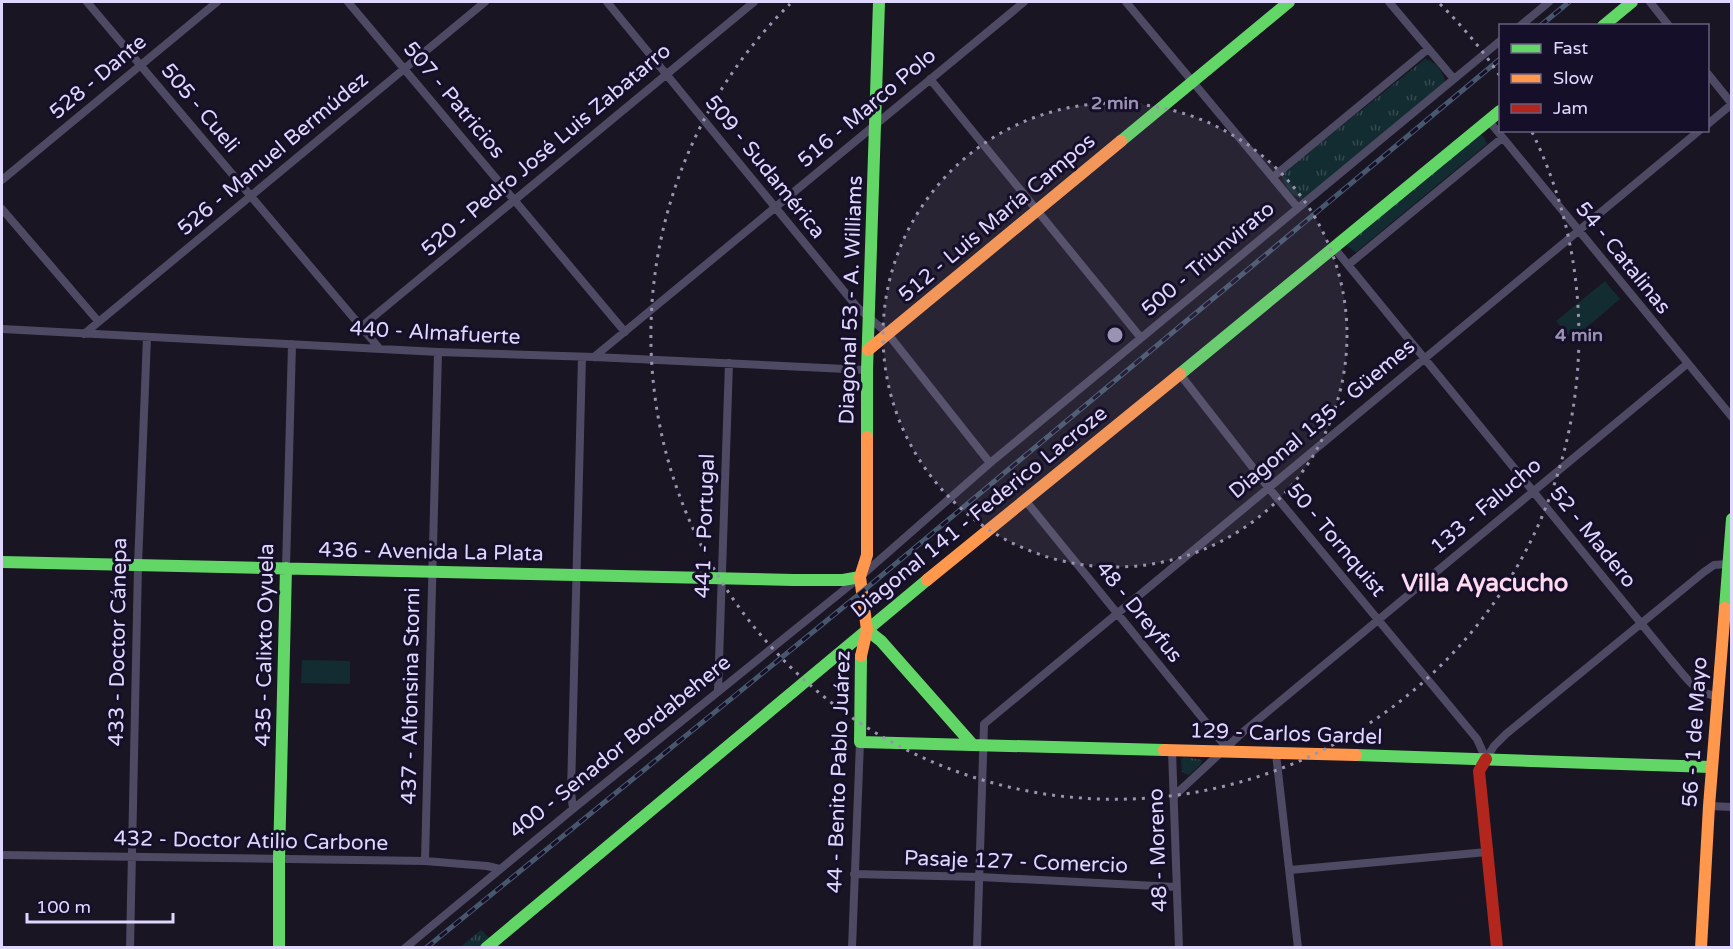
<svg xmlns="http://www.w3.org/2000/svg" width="1733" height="949" viewBox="0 0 1733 949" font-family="'Varela Round',sans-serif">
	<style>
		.grass { fill: url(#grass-tufts) }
		.pitch { fill: #132c31 }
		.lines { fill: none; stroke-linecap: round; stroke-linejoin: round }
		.street { stroke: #4e4a64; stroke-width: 8 }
		.fast { stroke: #63d668; stroke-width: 12 }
		.slow { stroke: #ff974d; stroke-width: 12 }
		.jam { stroke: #b3261e; stroke-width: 12 }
		.rail-casing { stroke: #47586e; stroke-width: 5 }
		.rail { stroke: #160f29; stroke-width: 3; stroke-dasharray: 9; stroke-linecap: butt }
		.ring { fill: none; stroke: #9a93b2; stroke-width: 3; stroke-dasharray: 3 6 }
		.labels { text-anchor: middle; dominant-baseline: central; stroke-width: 6; stroke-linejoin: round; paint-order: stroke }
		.street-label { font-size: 21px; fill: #e0d7ff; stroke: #160f29 }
		.quarter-label { font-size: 24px; font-weight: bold; fill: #ffd9ed; stroke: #160f29 }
		.centre { fill: #9a93b2; stroke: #160f29; stroke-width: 3 }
		.ring-label { font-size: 18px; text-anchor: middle; font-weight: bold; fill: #9a93b2; stroke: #160f29; stroke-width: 6; stroke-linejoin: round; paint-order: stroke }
	</style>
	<defs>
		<pattern id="grass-tufts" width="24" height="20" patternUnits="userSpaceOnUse" patternTransform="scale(1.5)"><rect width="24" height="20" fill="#132c31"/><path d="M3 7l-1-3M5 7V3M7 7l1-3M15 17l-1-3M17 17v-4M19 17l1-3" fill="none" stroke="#354a50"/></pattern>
	</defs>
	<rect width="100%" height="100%" fill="#191523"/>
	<path class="grass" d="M1425,59C1434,60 1445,73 1445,83L1305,199C1294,199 1281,184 1283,173Z
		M1479,133L1484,137L1487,144L1356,252L1347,246V242Z
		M1184,757L1202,760L1201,764L1189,775L1182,772L1181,759Z
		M481,930L489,938L478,947L459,948Z"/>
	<path class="pitch" d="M1605,281L1620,299L1572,340L1556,321Z
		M302,660L350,661V684L301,683Z"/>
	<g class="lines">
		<path class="street" d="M87,2L379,348
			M348,2L625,332
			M607,2L857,307L888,334L990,463
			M1126,2L1298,208
			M1389,2L1454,79
			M1650,2L1669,26
			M1520,26L1549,2
			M1708,74L1732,104
			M930,79L1141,338
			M1489,121L1732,417
			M1708,124L1732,104
			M1273,177L1428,49
			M2,180L217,2
			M2,209L98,321
			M1335,249L1671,660C1686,677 1694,693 1717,696
			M1348,265L1502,138
			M361,327L754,2
			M2,329L438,352L594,357L867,370
			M84,334L485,2
			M594,357L1024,2
			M1179,373L1268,487L1477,739L1486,759
			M1025,500L1226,747
			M286,568L292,344
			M718,691L729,363
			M1172,751L1179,948
			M1276,754L1298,948
			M1486,759L1494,746L1506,734L1704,572L1714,565L1727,564
			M1174,796L1243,732L1687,364
			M1709,806L1732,807
			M573,809L571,792L582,357
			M2,855L425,861L487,866L500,869
			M425,861L438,352
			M1290,870L1487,852
			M854,874L980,877L1176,887
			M130,948L138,565L147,337
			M405,948L573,809L860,577L990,463L1500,41
			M852,948L860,742
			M977,948L984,724L1700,130"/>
		<path class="fast" d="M1603,26L1632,2
			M1121,141L1289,2
			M1180,374L1500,111
			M867,437V370L879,2
			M2,562L794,580H843L860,577
			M1725,608L1732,519
			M867,630L881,641L972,744
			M861,656L860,742L1164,750
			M1356,755L1711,767
			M279,948V859L286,568
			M486,948L927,580"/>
		<path class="slow" d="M868,350L1121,141
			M927,580L1180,374
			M861,656L867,630L860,577L867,555V437
			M1164,750L1356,755
			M1701,948L1709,806L1725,608"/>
		<path class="jam" d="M1486,759L1479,771L1497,948"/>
		<g class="rail-casing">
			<path id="rail" d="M1540,26L1569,2
				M426,948L863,591L1500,59"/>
		</g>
		<use href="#rail" class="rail"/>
	</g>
	<circle cx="1115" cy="335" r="232" fill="#9a93b2" fill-opacity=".12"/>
	<g class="ring">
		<circle cx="1115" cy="335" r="232"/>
		<path d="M1440 4A464 464 0 0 1 1500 76M1532 132A464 464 0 1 1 790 4"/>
	</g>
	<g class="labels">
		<g class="street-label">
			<text transform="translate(98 77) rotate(-40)">528 - Dante</text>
			<text transform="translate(454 100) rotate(50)">507 - Patricios</text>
			<text transform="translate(200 108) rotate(50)">505 - Cueli</text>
			<text transform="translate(867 108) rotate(-40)">516 - Marco Polo</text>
			<text transform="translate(546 150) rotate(-40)">520 - Pedro José Luis Zabatarro</text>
			<text transform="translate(273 154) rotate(-40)">526 - Manuel Bermúdez</text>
			<text transform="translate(765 167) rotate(51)">509 - Sudamérica</text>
			<text transform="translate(997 218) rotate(-40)">512 - Luis María Campos</text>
			<text transform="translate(1623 258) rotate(51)">54 - Catalinas</text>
			<text transform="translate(1208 259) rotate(-40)">500 - Triunvirato</text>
			<text transform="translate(851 300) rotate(-88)">Diagonal 53 - A. Williams</text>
			<text transform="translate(435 333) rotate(3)">440 - Almafuerte</text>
			<text transform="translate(1322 419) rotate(-40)">Diagonal 135 - Güemes</text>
			<text transform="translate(1486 506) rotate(-40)">133 - Falucho</text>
			<text transform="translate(979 512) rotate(-39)">Diagonal 141 - Federico Lacroze</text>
			<text transform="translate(705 526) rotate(-88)">441 - Portugal</text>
			<text transform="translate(1593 537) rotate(51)">52 - Madero</text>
			<text transform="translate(1336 540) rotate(50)">50 - Tornquist</text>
			<text transform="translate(431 552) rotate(1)">436 - Avenida La Plata</text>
			<text transform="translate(1139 612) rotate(51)">48 - Dreyfus</text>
			<text transform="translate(118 642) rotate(-89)">433 - Doctor Cánepa</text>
			<text transform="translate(265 645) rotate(-89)">435 - Calixto Oyuela</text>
			<text transform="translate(411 696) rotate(-89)">437 - Alfonsina Storni</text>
			<text transform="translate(1695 732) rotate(-86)">56 - 1 de Mayo</text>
			<text transform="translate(1286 734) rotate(2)">129 - Carlos Gardel</text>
			<text transform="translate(620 747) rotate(-39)">400 - Senador Bordabehere</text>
			<text transform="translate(839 772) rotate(-88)">44 - Benito Pablo Juárez</text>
			<text transform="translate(251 841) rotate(1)">432 - Doctor Atilio Carbone</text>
			<text transform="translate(1158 850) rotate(-92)">48 - Moreno</text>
			<text transform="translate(1016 862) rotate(2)">Pasaje 127 - Comercio</text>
		</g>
		<g class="quarter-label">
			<text x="1485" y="583">Villa Ayacucho</text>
		</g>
	</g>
	<circle cx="1115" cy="335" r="9" class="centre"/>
	<g class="ring-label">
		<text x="1115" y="109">2 min</text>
		<text x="1579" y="341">4 min</text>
	</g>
	<rect width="1733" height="949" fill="none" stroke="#e0d7ff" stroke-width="6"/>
	<rect x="1499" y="24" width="210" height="108" fill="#160f29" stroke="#675f7f" stroke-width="1.5"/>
	<rect x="1511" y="44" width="30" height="9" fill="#63d668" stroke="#675f7f" stroke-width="1.5"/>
	<text x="1553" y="54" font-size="18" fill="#e0d7ff">Fast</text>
	<rect x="1511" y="74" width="30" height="9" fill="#ff974d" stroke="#675f7f" stroke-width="1.5"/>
	<text x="1553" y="84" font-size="18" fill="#e0d7ff">Slow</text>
	<rect x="1511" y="104" width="30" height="9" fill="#b3261e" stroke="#675f7f" stroke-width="1.5"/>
	<text x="1553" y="114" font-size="18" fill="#e0d7ff">Jam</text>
	<path d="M27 913v9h146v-9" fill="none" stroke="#e0d7ff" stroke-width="3"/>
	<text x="36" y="913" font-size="18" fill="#e0d7ff" stroke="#160f29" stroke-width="4.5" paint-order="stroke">100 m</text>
</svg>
